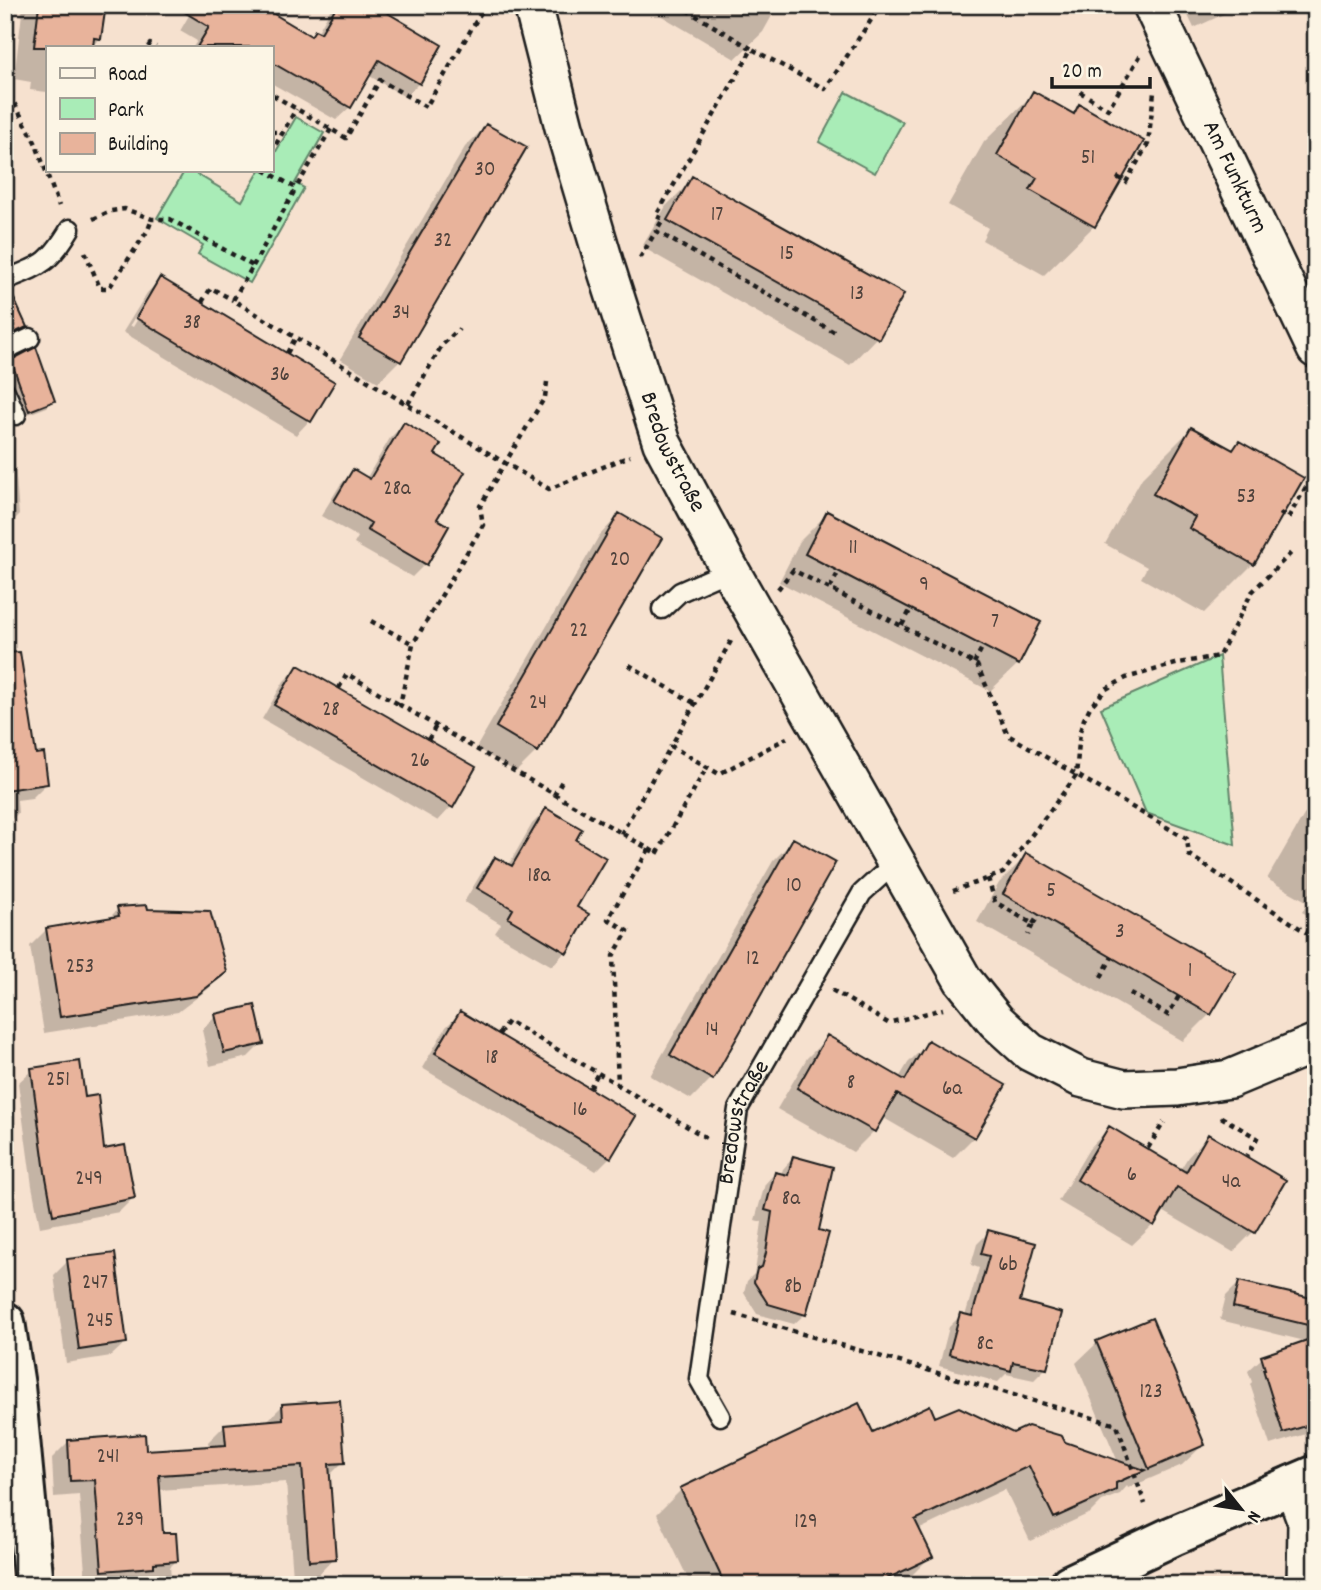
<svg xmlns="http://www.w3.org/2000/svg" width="1321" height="1590" viewBox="0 0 1321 1590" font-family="Dekko,sans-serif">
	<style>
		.green { fill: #a9ecb7; stroke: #62846a; stroke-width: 2 }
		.shadow { fill: #0003; fill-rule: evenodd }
		.building { fill: #e8b39b; stroke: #1c1c1c; stroke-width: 2 }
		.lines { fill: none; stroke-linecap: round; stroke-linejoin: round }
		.service-casing { stroke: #1c1c1c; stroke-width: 23 }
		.minor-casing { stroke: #1c1c1c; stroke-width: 42 }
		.secondary-casing { stroke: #1c1c1c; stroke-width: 44 }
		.path { stroke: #1c1c1c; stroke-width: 4.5; stroke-dasharray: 5 5; stroke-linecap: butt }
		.service { stroke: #fcf5e5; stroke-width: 18 }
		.minor { stroke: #fcf5e5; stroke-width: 37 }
		.secondary { stroke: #fcf5e5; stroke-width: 38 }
		.labels { text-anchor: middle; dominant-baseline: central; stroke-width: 6; stroke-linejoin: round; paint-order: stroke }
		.number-label { font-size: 21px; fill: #4f423c }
		.street-label { font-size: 24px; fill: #1c1c1c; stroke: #fcf5e5 }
	</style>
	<rect width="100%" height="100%" fill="#f6e1cf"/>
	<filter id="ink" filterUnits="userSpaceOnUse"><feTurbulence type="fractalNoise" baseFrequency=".0143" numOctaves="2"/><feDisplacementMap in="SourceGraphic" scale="14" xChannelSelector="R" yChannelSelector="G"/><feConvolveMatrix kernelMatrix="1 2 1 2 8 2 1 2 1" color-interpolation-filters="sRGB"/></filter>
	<g filter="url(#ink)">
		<path class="green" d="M846,92L903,122L875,173L819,142Z
			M296,117L324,133L295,183L304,188L250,283L198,254L203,245L157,218L185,170H190L242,201L260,170H271V160Z
			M1219,656L1235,845L1146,813L1101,708Z"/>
		<path class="shadow" d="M23,5H104L100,38L91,47H47V92L30,90L31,82L14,79Z
			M195,5L310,37L317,33L333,5H386L382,12L419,83L405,97L368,75L350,107L336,120L271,83V47H193L197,41L180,31Z
			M643,5H778L763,32L735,59Z
			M1183,5H1243L1194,28Z
			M1034,93L1072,114L1080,106L1094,226L1044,275L982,240L988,228L948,205L984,142Z
			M486,126L524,148L399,361L378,382L340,359L465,147Z
			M693,179L877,337L850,365L642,247L666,206Z
			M1316,260V290L1306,269Z
			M160,280L309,421L296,435L123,332L147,293ZM149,293H153L133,327L130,325Z
			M5,297L25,327L19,333L5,339Z
			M12,361L53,401L47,407L23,416L6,368Z
			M5,421L12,427L19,515L5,529Z
			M404,424L433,455L435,520L426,563L412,577L354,544L358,537L321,516L340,485L353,472L366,479L390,438Z
			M1191,429L1231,451L1239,443L1253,564L1204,613L1141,578L1147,567L1105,544L1142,478Z
			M827,514L1018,664L990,691L779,582L800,541Z
			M619,515L537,751L516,772L476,748L599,536Z
			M5,662L46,784L32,798L17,800L18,813L5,826Z
			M298,667L451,807L438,821L262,719L284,681Z
			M1316,803V920L1302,912L1308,902L1267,879L1304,815Z
			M546,810L573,841L575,907L587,915L565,952L552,966L495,933L501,924L464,902L482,872L495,859L508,866L532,824Z
			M794,840L711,1079L691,1099L650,1076L773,861Z
			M1026,856L1210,1014L1183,1041L977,922L999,883Z
			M118,909L147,911L225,972L208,989L178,1012L44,1033L30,946L47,929L107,920Z
			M460,1013L610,1157L596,1171L422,1068L446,1027Z
			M216,1016L262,1043L248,1057L210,1066L202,1030Z
			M828,1037L899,1078L908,1063L928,1043L1003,1086L974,1137L953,1158L882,1117L874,1131L853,1152L777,1109L807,1058Z
			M32,1070L83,1099L103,1151L133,1198L119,1212L40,1227L32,1186L18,1083Z
			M1109,1128L1180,1170L1188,1157L1208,1136L1253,1232L1233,1252L1161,1210L1153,1225L1132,1245L1058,1201L1089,1149Z
			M793,1158L805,1314L794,1324L757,1314L744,1293L747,1281L754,1274L756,1265L762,1222L755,1220L765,1184L775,1173L781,1175L783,1169Z
			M989,1232L1045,1369L1034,1380L1006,1374L998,1382L939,1366L949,1327L961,1315L965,1316L979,1268L971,1265L977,1244Z
			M68,1261L125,1343L111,1356L66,1363L54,1275Z
			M1239,1283L1316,1301V1431L1270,1445L1250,1384L1252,1382L1248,1371L1262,1358L1309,1342L1220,1320L1226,1296Z
			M1097,1343L1203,1445L1182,1465L1128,1488L1127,1486L1120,1494L1102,1501L1090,1513L1030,1541L1005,1489L918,1530L930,1557L907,1580L897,1585H691L657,1514L681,1490L858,1405L872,1435L935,1419L1064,1444L1118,1462L1076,1363Z
			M283,1405L343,1462L328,1477L334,1558L318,1575L293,1577L286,1482L158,1490L161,1535L176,1561L170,1567L172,1585H86L79,1495L54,1497L52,1458L69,1441L145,1452L209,1448L208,1442L225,1425L266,1422Z"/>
		<path class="building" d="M39,5H106L101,39L94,38L93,47H34Z
			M173,5H259L311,36L315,30L321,33L337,5H374L442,45L420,84L379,60L351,108L271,62V47H197L209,27Z
			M1033,91L1074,114L1079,104L1144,141L1095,227L1030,190L1037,178L997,155Z
			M486,124L527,147L401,362L359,338Z
			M692,176L904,294L879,339L667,220Z
			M160,277L335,382L311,422L136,318Z
			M10,290L27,327L5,337V291Z
			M36,347L55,401L29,411L11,360Z
			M404,422L441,444L435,454L465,472L437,519L449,526L427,565L367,530L371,523L334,501L353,469L370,479Z
			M1191,427L1233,450L1239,441L1304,478L1254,565L1189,528L1195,517L1153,494Z
			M827,511L1041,622L1019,665L805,554Z
			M619,513L662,538L538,752L496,727Z
			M20,652L36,754L44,753L48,784L5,790V653Z
			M298,665L476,767L453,808L274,705Z
			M546,808L582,829L576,840L606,858L577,907L589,914L567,953L508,918L513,909L477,888L495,857L512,866Z
			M793,838L836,862L713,1080L670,1055Z
			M1026,853L1236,973L1211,1015L1003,894Z
			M147,905L148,909L210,911L227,972L196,996L60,1017L46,928L119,916L117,907Z
			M255,1005L264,1044L224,1053L215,1014Z
			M460,1011L636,1116L611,1158L435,1053Z
			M827,1035L905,1080L928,1040L1006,1085L975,1138L897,1094L875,1132L797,1088Z
			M80,1061L85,1097L98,1095L104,1149L125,1145L135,1198L53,1215L45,1172L31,1068Z
			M1109,1126L1186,1172L1208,1134L1286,1180L1255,1233L1177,1187L1154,1226L1077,1180Z
			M793,1156L833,1167L819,1230L829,1233L806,1315L768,1304L754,1282L757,1269L762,1267L766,1253L772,1212L765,1210L775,1172L788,1175Z
			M988,1230L1036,1243L1020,1301L1062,1313L1047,1369L1013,1362L1011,1371L949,1354L960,1313L972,1316L989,1256L981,1254Z
			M115,1253L127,1343L79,1350L67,1259Z
			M1239,1281L1316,1299V1327L1233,1307Z
			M1152,1318L1205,1445L1149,1469L1096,1341Z
			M1316,1337V1423L1283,1433L1263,1369H1265L1261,1356Z
			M340,1400L345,1463L329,1464L336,1559L309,1561L302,1466L159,1475L163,1533H176L178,1561L154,1563V1567L102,1571L95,1480L70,1481L68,1440L145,1434L146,1450L226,1445L224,1424L283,1419L282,1404Z
			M859,1403L873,1432L930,1405L935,1417L959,1407L1013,1433L1028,1426L1062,1436L1065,1442L1145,1470L1116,1483V1490L1054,1518L1029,1466L915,1520L933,1557L874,1585H725L680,1488Z"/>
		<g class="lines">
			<g class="service-casing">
				<g id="service">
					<path d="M5,280C42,265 49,264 70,229"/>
					<path d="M5,350L30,338"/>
					<path d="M5,391L16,415"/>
					<path d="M662,609L680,592L730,570"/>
					<path id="s1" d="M720,1416L699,1379L738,1109L862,893L896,862"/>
				</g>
			</g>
			<g class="minor-casing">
				<g id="minor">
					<path id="s2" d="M533,5L564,127L605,265L662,443L730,570L963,980L996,1021L1030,1052L1081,1078L1124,1089L1177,1087L1230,1079L1316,1043"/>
					<path id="s3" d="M1152,5L1316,349"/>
					<path d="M1293,1484L1307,1522L1306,1585"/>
				</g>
			</g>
			<g class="secondary-casing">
				<path id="secondary" d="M5,1322L15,1386L34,1585
					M1069,1585L1173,1536L1316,1475"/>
			</g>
			<path class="path" d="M678,5L752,49
				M148,47L150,44L156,47
				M5,86L35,142L59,206
				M1080,92L1108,109L1140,56
				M273,95L346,138L380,80L426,107L483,9L493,5
				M271,132H282
				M271,153L296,109
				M264,170L296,188L331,129
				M1117,177L1126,182L1148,144L1154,92
				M93,219L111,211L125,209L152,219H170L253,266L233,300L505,463L480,506L483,525L413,644L400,705L649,849L608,919L628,931L613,956L618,1085L708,1139
				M85,252L100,288H109L148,230L152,219
				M640,258L656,231
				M253,266L296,188
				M202,302L211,288L233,300
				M834,332L656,231L663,219L656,216L752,49L825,89L881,5
				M287,353L296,337
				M547,382L545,397L505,463L549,489L630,456
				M408,404L442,345L459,329
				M1280,513L1288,518L1310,480L1316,457
				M830,588L839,571
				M778,589L793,570L977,665L1008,735L1187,839L1189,855L1316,939
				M371,621L413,644
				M902,625L911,609
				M731,641L671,746L719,774L787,738
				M974,663L983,646
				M629,665L696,704
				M339,688L347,674L400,705
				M428,740L436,726
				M554,795L562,781
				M621,834L671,746
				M649,849L657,854L707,767
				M988,878L995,902L1033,924L1028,935
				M953,891L1003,873L1076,776L1080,731L1084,719L1090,707L1106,689L1126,678L1179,663L1219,656L1252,592L1292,552
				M1033,924L1039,915
				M1101,977L1112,957
				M832,990L888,1023L943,1009
				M1130,993L1168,1015L1179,996
				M499,1034L508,1021L617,1084
				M590,1088L598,1073
				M1221,1117L1257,1138L1247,1156
				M1148,1148L1164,1122
				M734,1314L1117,1425L1145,1504"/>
			<use href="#service" class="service"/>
			<use href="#minor" class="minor"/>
			<use href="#secondary" class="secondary"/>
		</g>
	</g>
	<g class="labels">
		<g class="number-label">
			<text x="1088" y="159">51</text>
			<text x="485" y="171">30</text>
			<text x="717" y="216">17</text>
			<text x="443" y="242">32</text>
			<text x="787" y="255">15</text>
			<text x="857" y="295">13</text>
			<text x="401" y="314">34</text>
			<text x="192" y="324">38</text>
			<text x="280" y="376">36</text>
			<text x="397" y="490">28a</text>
			<text x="1246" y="498">53</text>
			<text x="853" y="549">11</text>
			<text x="620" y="561">20</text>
			<text x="924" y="586">9</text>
			<text x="995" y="623">7</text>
			<text x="579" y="632">22</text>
			<text x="538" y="704">24</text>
			<text x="331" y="711">28</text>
			<text x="420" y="762">26</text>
			<text x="539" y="877">18a</text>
			<text x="794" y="887">10</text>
			<text x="1051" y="892">5</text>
			<text x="1120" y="933">3</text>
			<text x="753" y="960">12</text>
			<text x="80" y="968">253</text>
			<text x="1190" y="972">1</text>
			<text x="712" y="1031">14</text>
			<text x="492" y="1059">18</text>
			<text x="58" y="1081">251</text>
			<text x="851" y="1084">8</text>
			<text x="952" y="1090">6a</text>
			<text x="580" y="1111">16</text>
			<text x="1132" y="1176">6</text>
			<text x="89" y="1180">249</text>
			<text x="1231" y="1183">4a</text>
			<text x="791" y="1200">8a</text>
			<text x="1008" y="1266">6b</text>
			<text x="95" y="1284">247</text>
			<text x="793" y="1288">8b</text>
			<text x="100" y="1322">245</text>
			<text x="985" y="1345">8c</text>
			<text x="1151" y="1393">123</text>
			<text x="108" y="1458">241</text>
			<text x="130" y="1521">239</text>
			<text x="806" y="1523">129</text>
		</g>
		<g class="street-label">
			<text stroke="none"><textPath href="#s3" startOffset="191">Am Funkturm</textPath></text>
			<text stroke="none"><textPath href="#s2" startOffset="469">Bredowstraße</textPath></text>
			<text stroke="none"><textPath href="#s1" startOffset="304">Bredowstraße</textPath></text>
		</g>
	</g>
	<rect width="1321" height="1590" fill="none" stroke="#fcf5e5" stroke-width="28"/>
	<rect x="14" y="14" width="1293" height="1562" fill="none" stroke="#1c1c1c" stroke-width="2.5" filter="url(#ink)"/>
	<rect x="46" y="46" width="228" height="126" fill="#fcf5e5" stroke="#a29e95" stroke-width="2"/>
	<rect x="60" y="68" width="35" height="10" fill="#fcf5e5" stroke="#a29e95" stroke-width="2"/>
	<text x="108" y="80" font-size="21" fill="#1c1c1c">Road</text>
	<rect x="60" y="98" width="35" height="21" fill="#a9ecb7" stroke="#a29e95" stroke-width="2"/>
	<text x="108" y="116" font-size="21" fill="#1c1c1c">Park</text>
	<rect x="60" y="133" width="35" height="21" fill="#e8b39b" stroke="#a29e95" stroke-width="2"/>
	<text x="108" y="150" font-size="21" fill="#1c1c1c">Building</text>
	<g transform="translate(1241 1509) rotate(120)" stroke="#fcf5e5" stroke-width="5" paint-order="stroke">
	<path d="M0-5L12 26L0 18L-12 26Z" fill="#1c1c1c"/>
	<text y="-10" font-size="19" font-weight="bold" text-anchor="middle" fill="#1c1c1c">N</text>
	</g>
	<path d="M1052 77v10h98v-10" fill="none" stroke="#1c1c1c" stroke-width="3.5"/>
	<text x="1062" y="77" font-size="21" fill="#1c1c1c" stroke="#fcf5e5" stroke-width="5" paint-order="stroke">20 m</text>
</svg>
